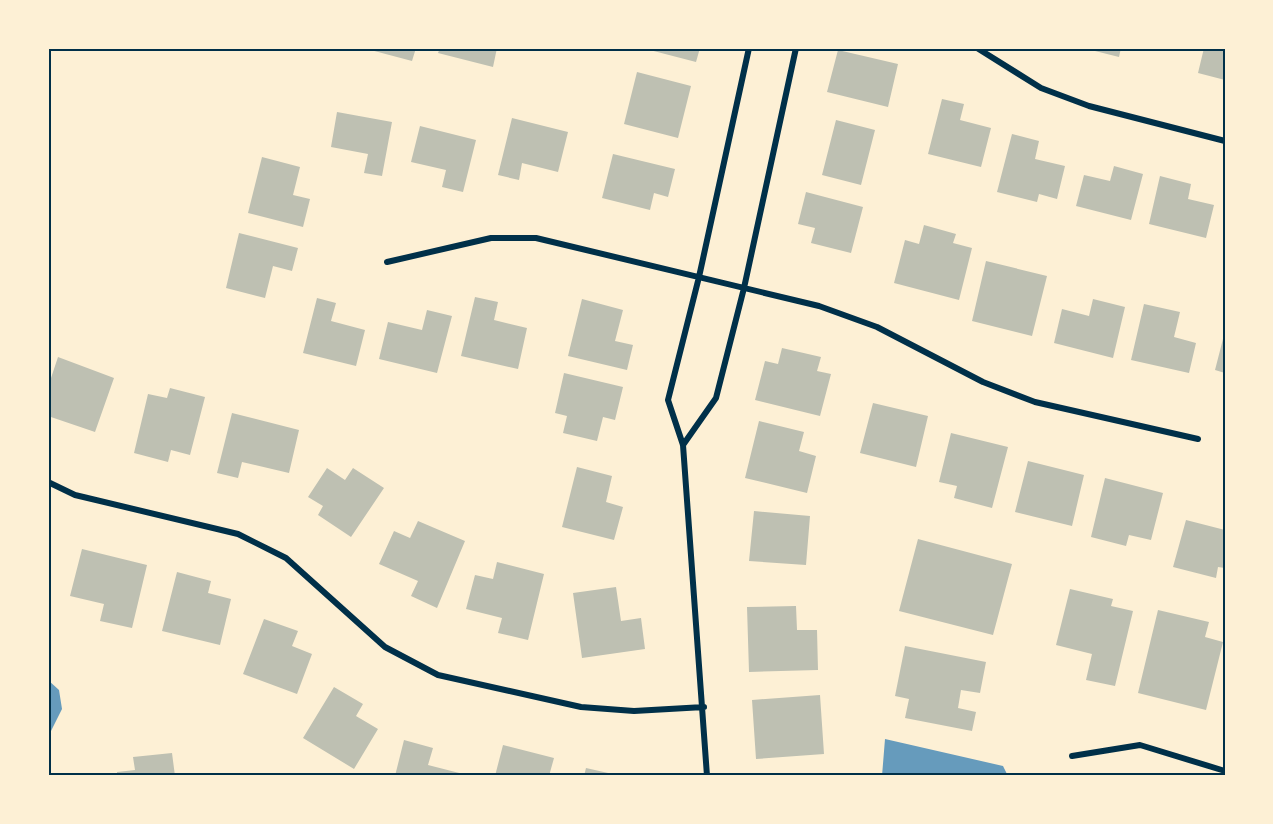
<svg xmlns="http://www.w3.org/2000/svg" width="1273" height="824" viewBox="0 0 1273 824" font-family="Mulish,sans-serif">
	<style>
		.water { fill: #669bbc }
		.building { fill: #bec0b2 }
		.lines { fill: none; stroke-linecap: round; stroke-linejoin: round }
		.minor { stroke: #003049; stroke-width: 6 }
		.neatline { fill: none; stroke: #003049; stroke-width: 2 }
	</style>
	<rect width="100%" height="100%" fill="#fdf0d5"/>
	<path class="water" d="M48,680L59,690L62,709L48,737Z
		M885,739L1003,766L1008,776H882Z"/>
	<path class="building" d="M363,48H416L412,61Z
		M440,48H497L493,67L438,53Z
		M642,48H700L696,62Z
		M1092,48H1121L1119,57L1091,50Z
		M1204,48H1225V80L1198,73Z
		M838,50L898,64L888,107L827,92Z
		M637,72L691,86L678,138L624,124Z
		M942,99L964,104L960,120L991,128L981,167L928,154Z
		M337,112L392,122L382,176L364,173L368,154L331,147Z
		M512,118L568,132L558,172L522,163L519,180L498,175Z
		M836,120L875,130L861,185L822,175Z
		M420,126L476,140L463,192L442,187L446,170L411,162Z
		M1012,134L1039,141L1035,159L1065,166L1057,199L1039,194L1037,202L997,192Z
		M613,154L675,169L668,197L654,193L650,210L602,198Z
		M262,157L300,167L293,195L310,199L303,227L248,213Z
		M1114,166L1143,174L1131,220L1076,206L1084,175L1110,181Z
		M1160,176L1191,184L1188,199L1214,205L1206,238L1149,224Z
		M806,192L863,207L851,253L811,243L815,228L798,224Z
		M924,225L956,234L953,243L972,248L959,300L894,283L905,240L919,244Z
		M239,233L298,248L292,271L273,266L265,298L226,288Z
		M986,261L1047,276L1032,336L972,321Z
		M475,297L498,302L494,320L527,328L518,369L461,356Z
		M317,298L336,303L331,321L365,330L356,366L303,353Z
		M582,299L623,310L615,341L633,345L627,370L568,356Z
		M1093,299L1125,307L1113,358L1054,343L1062,309L1089,316Z
		M1144,304L1180,312L1174,337L1196,343L1189,373L1131,360Z
		M427,310L452,316L437,373L379,359L388,322L422,330Z
		M1224,335H1225V373L1215,370Z
		M782,348L821,357L817,371L831,374L820,416L755,400L765,361L778,364Z
		M58,357L114,378L95,432L48,416V387Z
		M564,373L623,387L615,420L603,417L597,441L563,433L567,416L555,413Z
		M170,388L205,397L190,455L171,450L168,462L134,453L148,394L167,398Z
		M873,403L928,416L916,467L860,453Z
		M232,413L299,430L289,473L242,462L238,478L217,473Z
		M759,421L804,432L799,451L816,456L807,493L745,478Z
		M951,433L1008,447L992,508L954,498L957,486L939,482Z
		M1028,461L1084,475L1072,526L1015,512Z
		M577,467L612,476L606,502L623,507L614,540L562,527Z
		M327,468L345,480L353,468L384,488L351,537L318,515L323,506L308,497Z
		M1105,478L1163,493L1151,540L1129,535L1126,546L1091,537Z
		M754,511L810,516L806,565L749,561Z
		M1186,520L1225,530V568L1218,567L1216,578L1173,567Z
		M418,521L465,541L437,608L411,596L418,581L379,564L394,531L410,538Z
		M918,539L1012,564L993,635L899,611Z
		M82,549L147,565L132,628L100,621L104,604L70,596Z
		M497,562L544,574L528,640L498,633L502,618L466,609L475,575L493,579Z
		M177,572L211,581L208,593L231,599L220,645L162,631Z
		M616,587L621,621L641,618L645,649L582,658L573,593Z
		M1070,589L1113,599L1111,606L1133,611L1115,686L1086,680L1092,654L1056,645Z
		M796,606L797,630H817L818,670L749,672L747,607Z
		M1158,610L1209,622L1205,637L1223,642L1206,710L1138,693Z
		M264,619L298,631L292,646L312,654L297,694L243,674Z
		M905,646L986,662L980,693L961,690L958,708L976,712L972,731L905,718L909,699L895,696Z
		M334,687L363,704L356,716L378,729L354,769L303,738Z
		M820,695L824,754L756,759L752,700Z
		M404,740L433,748L428,765L471,776H395Z
		M503,745L554,758L549,776H495Z
		M172,753L175,776H117V772L135,770L133,757Z
		M586,768L617,775V776H584Z"/>
	<g class="lines">
		<path class="minor" d="M977,48L1041,88L1089,106L1225,141
			M387,262L491,238H536L819,306L877,327L983,382L1035,402L1198,439
			M683,445L716,398L744,288L796,48
			M48,482L75,495L238,534L286,558L385,647L438,675L581,707L634,711L704,707
			M1072,756L1140,745L1225,771
			M707,776L683,445L668,400L699,277L749,48"/>
	</g>
	<rect width="1273" height="824" fill="none" stroke="#fdf0d5" stroke-width="99"/>
	<rect x="50" y="50" width="1174" height="724" class="neatline"/>
</svg>
